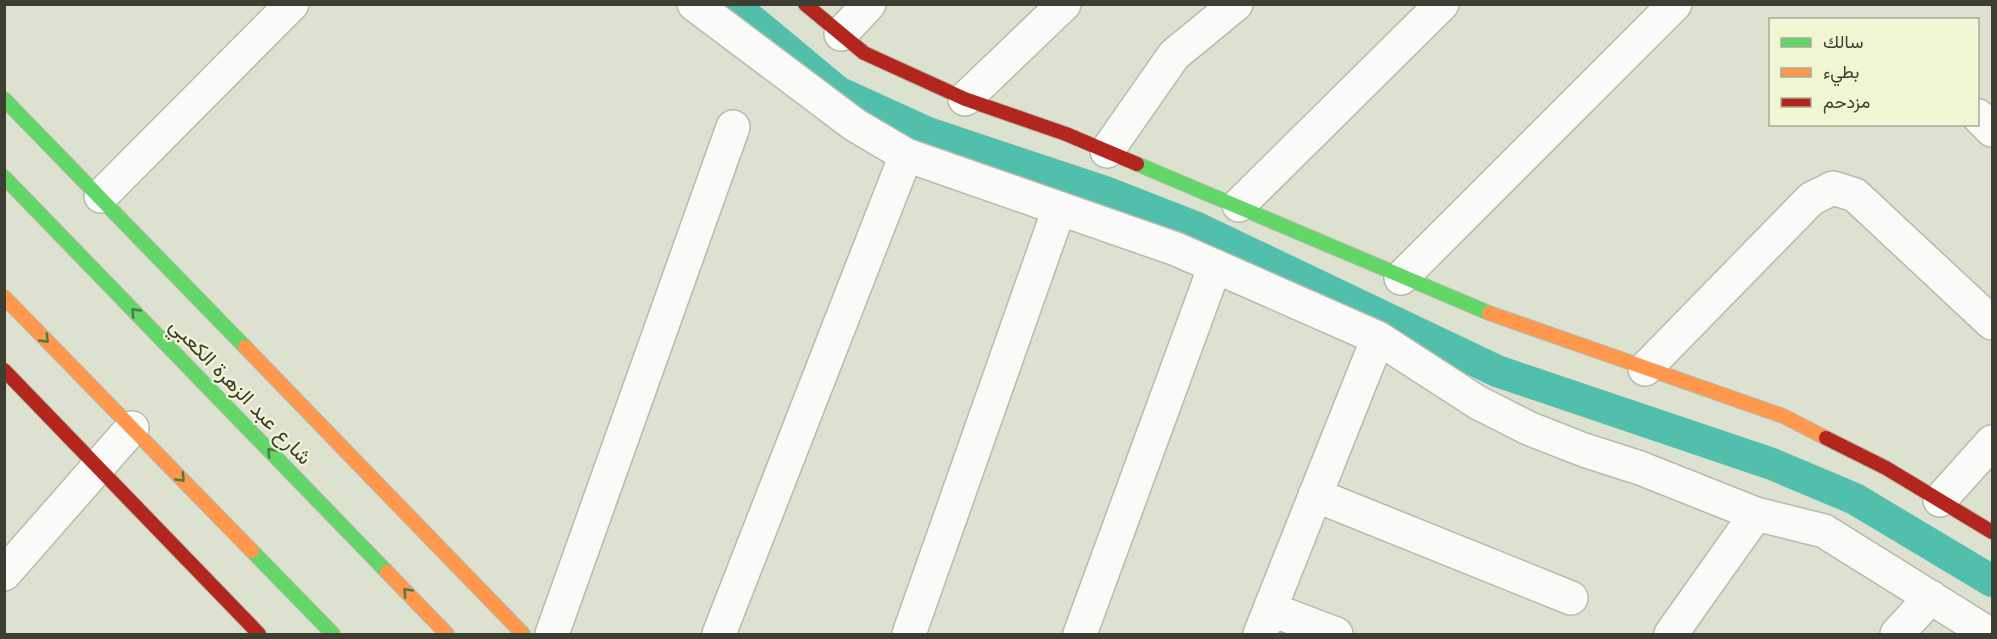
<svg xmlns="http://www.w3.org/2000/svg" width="1997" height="639" viewBox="0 0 1997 639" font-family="Inter,Vazirmatn,sans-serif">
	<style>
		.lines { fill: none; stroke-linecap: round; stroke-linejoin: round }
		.canal { stroke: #52bfad; stroke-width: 32 }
		.street-casing { stroke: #b7baac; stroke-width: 36 }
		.fast-casing { stroke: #b7baac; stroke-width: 16 }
		.slow-casing { stroke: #b7baac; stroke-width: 16 }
		.jam-casing { stroke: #b7baac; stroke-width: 16 }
		.street { stroke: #fafaf8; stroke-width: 33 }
		.fast { stroke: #63d668; stroke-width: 14 }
		.slow { stroke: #ff974d; stroke-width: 14 }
		.jam { stroke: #b3261e; stroke-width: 14 }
		.oneway { stroke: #4c7b47 }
		.labels { text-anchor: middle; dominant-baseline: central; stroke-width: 4.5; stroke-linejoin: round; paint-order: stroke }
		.street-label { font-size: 21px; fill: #3c3e31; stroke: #f0f6d4 }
	</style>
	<rect width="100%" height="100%" fill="#dde1cf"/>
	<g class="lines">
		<path class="canal" d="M732,4L838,92L928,133L1105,192L1197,228L1497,371L1772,464L1855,499L1992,581"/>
		<g class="street-casing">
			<path id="street" d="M694,4L855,125L906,155L1176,249L1378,338L1477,402L1528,428L1584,450L1640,468L1756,514L1824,531L1989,634
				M841,34L869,4
				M965,99L1064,4
				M1978,116L1992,130
				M1107,151L1174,55L1236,4
				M101,196L292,4
				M1239,205L1442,4
				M1401,278L1675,4
				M1645,369L1811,199L1833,188L1855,195L1992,323
				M1315,495L1571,598
				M1940,500L1992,442
				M4,574L132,428
				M1270,609L1336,634
				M552,634L733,127
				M719,634L906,155
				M909,634L1059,209
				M1080,634L1215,266
				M1260,634L1378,338
				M1671,634L1756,514
				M1897,634L1931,597"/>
		</g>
		<g class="fast-casing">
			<path id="fast" d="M4,99L245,347
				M1137,164L1489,313
				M4,177L387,572
				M252,551L333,634"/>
		</g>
		<g class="slow-casing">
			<path id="slow" d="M4,297L252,551
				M1489,313L1783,416L1826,438
				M245,347L523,634
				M387,572L447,634"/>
		</g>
		<g class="jam-casing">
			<path id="jam" d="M805,4L864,53L965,99L1066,134L1137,164
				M4,370L259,634
				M1826,438L1886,468L1992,532"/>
		</g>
		<use href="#street" class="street"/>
		<use href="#fast" class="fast"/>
		<use href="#slow" class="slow"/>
		<use href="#jam" class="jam"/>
	</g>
	<defs><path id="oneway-chevron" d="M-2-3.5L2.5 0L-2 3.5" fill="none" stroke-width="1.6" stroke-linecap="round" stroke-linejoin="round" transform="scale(1.5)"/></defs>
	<g class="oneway">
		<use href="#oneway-chevron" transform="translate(135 312) rotate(-134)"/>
		<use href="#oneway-chevron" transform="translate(45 339) rotate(46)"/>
		<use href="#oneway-chevron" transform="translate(271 452) rotate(-134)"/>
		<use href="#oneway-chevron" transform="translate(181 478) rotate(46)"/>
		<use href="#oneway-chevron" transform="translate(407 592) rotate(-134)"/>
	</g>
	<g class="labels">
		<g class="street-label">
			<text transform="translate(241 391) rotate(46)">شارع عبد الزهرة الكعبي</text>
		</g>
	</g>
	<rect width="1997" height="639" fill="none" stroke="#3c3e31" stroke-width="12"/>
	<rect x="1769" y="18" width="210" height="108" fill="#f0f6d4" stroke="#a8ac93" stroke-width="1.5"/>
	<rect x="1781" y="38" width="30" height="9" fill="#63d668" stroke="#a8ac93" stroke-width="1.5"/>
	<text x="1823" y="48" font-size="18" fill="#3c3e31">سالك</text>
	<rect x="1781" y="68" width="30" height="9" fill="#ff974d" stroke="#a8ac93" stroke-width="1.5"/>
	<text x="1823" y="78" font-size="18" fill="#3c3e31">بطيء</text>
	<rect x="1781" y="98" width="30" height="9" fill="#b3261e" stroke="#a8ac93" stroke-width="1.5"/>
	<text x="1823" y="108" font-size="18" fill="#3c3e31">مزدحم</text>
</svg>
